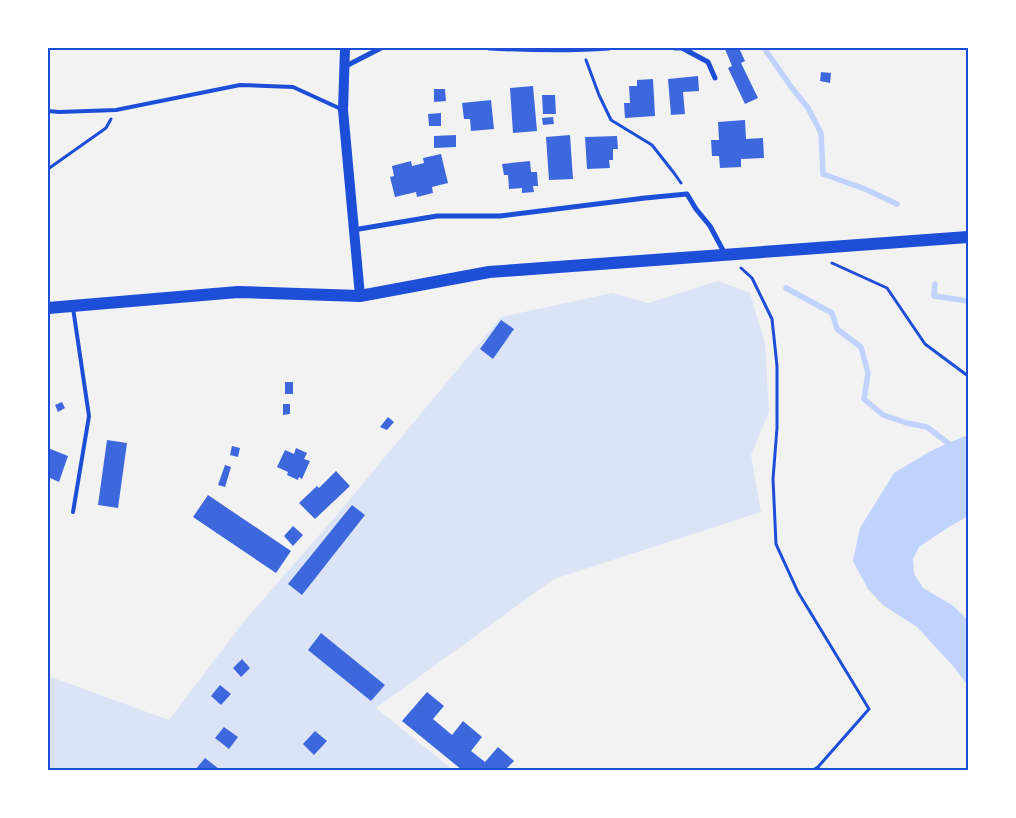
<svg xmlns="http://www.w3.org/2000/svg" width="1016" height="818" viewBox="0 0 1016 818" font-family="Quicksand,sans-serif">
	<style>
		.green { fill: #dbe4f7 }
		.water { fill: #bfd3fe }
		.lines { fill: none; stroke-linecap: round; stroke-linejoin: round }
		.stream { stroke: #bfd3fe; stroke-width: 5.5 }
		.building { fill: #3d67dc }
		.path { stroke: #1d4ed8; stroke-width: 3 }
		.service { stroke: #1d4ed8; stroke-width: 4 }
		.minor { stroke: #1d4ed8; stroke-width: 5 }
		.secondary { stroke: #1d4ed8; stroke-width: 10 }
		.primary { stroke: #1d4ed8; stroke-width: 12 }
		.neatline { fill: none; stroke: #1d4ed8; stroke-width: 2 }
	</style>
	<rect width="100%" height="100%" fill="#f2f2f2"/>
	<path class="green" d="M718,281L750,293L765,343L769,412L751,455L761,512L554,579L376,708L453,770H48V686L51,677L169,720L245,620L335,517L501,317L612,293L648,303Z"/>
	<path class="water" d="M968,435V516L949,527L919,547L913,559L914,574L923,588L952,605L968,620V686L954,667L917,627L883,605L868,589L853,561L860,528L894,473L929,452L948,443Z"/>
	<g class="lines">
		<path class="stream" d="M764,48L792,88L808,108L821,133L823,174L865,189L897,204
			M935,284L934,296L968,301
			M786,288L832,313L837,329L861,347L868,373L864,399L883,415L907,423L927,427L952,446"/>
	</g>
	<path class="building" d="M728,48H739L745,61L741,63L758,98L745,104L728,68L732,66L725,49Z
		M821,72L831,73L830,83L820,81Z
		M698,76L699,91L683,92L685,114L671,115L668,79Z
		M653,79L655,116L625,118L624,103H630L629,86H637V80Z
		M533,86L537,131L513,133L510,88Z
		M434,89H445L446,101L434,102Z
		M542,95H555L556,114H543Z
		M491,100L494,129L471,131L470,119H464L462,103Z
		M441,113V126H429L428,114Z
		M553,117L554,124L543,125L542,118Z
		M745,120L746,139L763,138L764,158L741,159V167L720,168L719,156H712L711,140H719L718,122Z
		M456,135V147L434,148V136Z
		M570,135L573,179L549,180L546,137Z
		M617,136L618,149H613V160H609L610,168L587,169L585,137Z
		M441,154L448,183L432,187L433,193L417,197L416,192L395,197L390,177L394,176L392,166L411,161L412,166L424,163L423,158Z
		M530,161L531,172H537L538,186H533L534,192L522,193V188L509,189L508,175H504L502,164Z
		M501,320L514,329L493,359L480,349Z
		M285,382H293V394H285Z
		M62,402L65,408L58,412L55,405Z
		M283,404H290V414L283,415Z
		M388,417L394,422L387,430L380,427Z
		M107,440L127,443L118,508L98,505Z
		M232,446L240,448L238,457L230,455Z
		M48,448L68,456L59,482L48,477Z
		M296,448L307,453L304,459L310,461L302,479L299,477L298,480L287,475L288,472L277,467L285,450L294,454Z
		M225,465L231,467L225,487L218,485Z
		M336,471L350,486L315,519L299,503L317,486L319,488Z
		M208,495L291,551L276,573L193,517Z
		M352,505L365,515L302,595L288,584Z
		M293,526L303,535L293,546L284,536Z
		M321,633L385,685L371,701L308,650Z
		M242,659L250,668L241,677L233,668Z
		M220,685L231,694L221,705L211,696Z
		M427,692L444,706L433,719L452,735L463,721L482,737L471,751L485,762L498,747L514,761L505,770H462L402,721Z
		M224,727L238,737L229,749L215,738Z
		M315,731L327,741L314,755L303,744Z
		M205,758L219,769L218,770H195Z"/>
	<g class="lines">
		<path class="path" d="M586,60L599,95L611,120L652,145L674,173L681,183
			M48,169L106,128L111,119
			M832,263L887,288L925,344L968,376
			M741,268L752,278L772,319L777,366V428L773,479L776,544L798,592L869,709L818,767L819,770
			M813,770L818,767"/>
		<path class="service" d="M48,111L59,112L116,110L240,85L293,87L341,109
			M73,308L89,416L73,512"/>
		<path class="minor" d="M489,48C529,50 569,51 609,48
			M675,48H682L708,62L715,78
			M344,67L381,48
			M353,230L437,216H500L645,198L687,194L696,209L710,226L725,254"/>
		<path class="secondary" d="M345,48L343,110L360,296"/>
		<path class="primary" d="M48,308L238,292L360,296L489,272L968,237"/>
	</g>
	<rect width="1016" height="818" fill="none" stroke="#ffffff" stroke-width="98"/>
	<rect x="49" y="49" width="918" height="720" class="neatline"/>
</svg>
